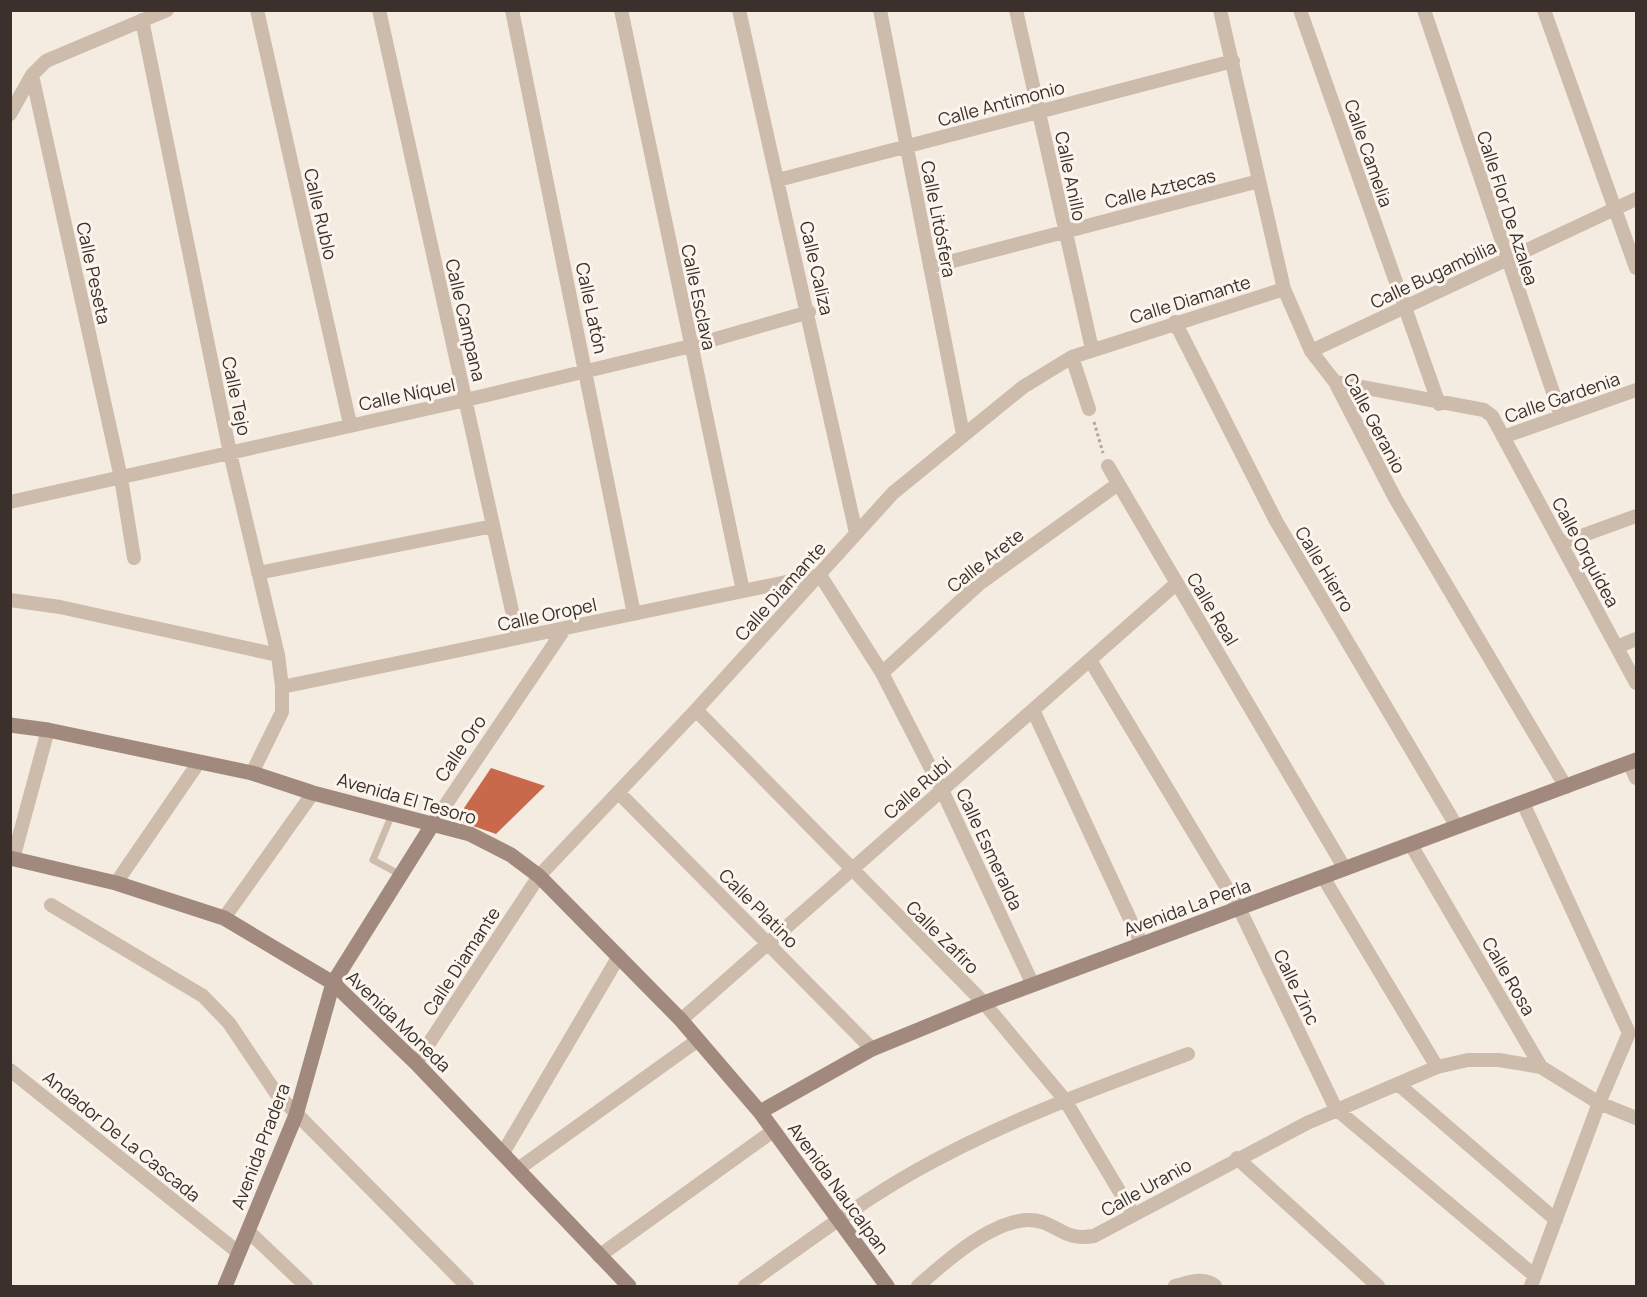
<svg xmlns="http://www.w3.org/2000/svg" width="1647" height="1297" viewBox="0 0 1647 1297" font-family="Manrope,sans-serif">
	<style>
		.building { fill: #c8694b }
		.lines { fill: none; stroke-linecap: round; stroke-linejoin: round }
		.path { stroke: #b9a596; stroke-width: 3; stroke-dasharray: 3 3; stroke-linecap: butt }
		.lane { stroke: #cdbbac; stroke-width: 7 }
		.street { stroke: #cdbbac; stroke-width: 14 }
		.secondary { stroke: #a18a7d; stroke-width: 15 }
		.labels { text-anchor: middle; dominant-baseline: central; stroke-width: 6; stroke-linejoin: round; paint-order: stroke }
		.street-label { font-size: 18px; fill: #3b302b; stroke: #fbf5ee }
	</style>
	<rect width="100%" height="100%" fill="#f4ebe1"/>
	<path class="building" d="M491,768L545,786L496,834L456,820Z"/>
	<g class="lines">
		<path class="path" d="M1094,422L1103,453"/>
		<path class="lane" d="M393,812L373,860L401,875"/>
		<path class="street" d="M257,10L350,424
			M379,10L518,638
			M512,10L634,614
			M621,10L743,591
			M739,10L856,533
			M880,10L963,434
			M1016,10L1092,349
			M1220,10L1284,289L1311,351L1335,382L1395,498L1566,787
			M1300,10L1439,404
			M1424,10L1561,416
			M1544,10L1636,268
			M142,20L230,453L278,655L282,687V712L252,773
			M32,75L121,478L134,558
			M10,114L32,75L46,61L167,10
			M778,180L1233,61
			M930,267L1259,181
			M1175,322L1276,521L1457,827
			M1311,351L1636,199
			M1072,357L1089,409
			M1335,382L1484,410L1492,416L1636,683
			M1503,437L1636,390
			M1108,466L1345,869
			M10,502L466,400L691,346L809,312
			M1562,543L1636,516
			M258,573L493,526
			M10,600L60,607L278,655
			M1617,647L1636,639
			M1090,660L1239,908L1336,1109L1535,1276
			M882,673L979,584L1118,484
			M282,687L820,575L882,673L942,790L1033,985
			M696,710L984,1003L1065,1100L1133,1214
			M1033,710L1142,945
			M1629,763L1636,778
			M619,793L872,1049
			M1523,803L1629,1033
			M434,822L565,628
			M1411,845L1541,1067L1599,1103L1636,1118
			M13,859L48,730
			M1323,877L1437,1067
			M116,883L199,762
			M51,905L203,996L229,1023L276,1093L467,1286
			M224,918L313,793
			M681,1020L1177,583
			M416,1063L539,876L696,710L893,493L1023,387L1072,357L1284,289
			M10,1070L239,1253
			M1398,1084L1556,1220
			M503,1153L619,956
			M1237,1158L1378,1286
			M518,1169L698,1040
			M248,1231L306,1286
			M599,1256L773,1131
			M745,1286C802,1246 858,1203 919,1169C1004,1121 1097,1088 1188,1054
			M918,1286C945,1262 1003,1209 1042,1222C1064,1230 1067,1240 1094,1236L1307,1123L1437,1067L1468,1060H1499L1541,1067
			M1175,1286C1188,1283 1203,1276 1215,1286
			M1531,1286L1599,1103L1629,1033"/>
		<path class="secondary" d="M10,725L48,730L252,773L313,793L470,834L511,855L539,876L681,1020L760,1112L887,1286
			M10,858L116,883L224,918L333,983L416,1063L629,1286
			M760,1112L872,1049L984,1003L1636,760
			M225,1286L296,1115L333,983L434,822"/>
	</g>
	<g class="labels">
		<g class="street-label">
			<text transform="translate(1001 103) rotate(-15)">Calle Antimonio</text>
			<text transform="translate(1369 153) rotate(71)">Calle Camelia</text>
			<text transform="translate(1071 176) rotate(78)">Calle Anillo</text>
			<text transform="translate(1160 188) rotate(-14)">Calle Aztecas</text>
			<text transform="translate(1508 208) rotate(72)">Calle Flor De Azalea</text>
			<text transform="translate(321 214) rotate(77)">Calle Rublo</text>
			<text transform="translate(939 219) rotate(79)">Calle Litósfera</text>
			<text transform="translate(817 268) rotate(77)">Calle Caliza</text>
			<text transform="translate(94 273) rotate(78)">Calle Peseta</text>
			<text transform="translate(1433 274) rotate(-25)">Calle Bugambilia</text>
			<text transform="translate(699 297) rotate(78)">Calle Esclava</text>
			<text transform="translate(1190 299) rotate(-17)">Calle Diamante</text>
			<text transform="translate(592 308) rotate(78)">Calle Latón</text>
			<text transform="translate(466 320) rotate(77)">Calle Campana</text>
			<text transform="translate(407 394) rotate(-12)">Calle Níquel</text>
			<text transform="translate(237 396) rotate(78)">Calle Tejo</text>
			<text transform="translate(1562 397) rotate(-19)">Calle Gardenia</text>
			<text transform="translate(1375 423) rotate(62)">Calle Geranio</text>
			<text transform="translate(1586 552) rotate(62)">Calle Orquídea</text>
			<text transform="translate(985 560) rotate(-38)">Calle Arete</text>
			<text transform="translate(1325 569) rotate(59)">Calle Hierro</text>
			<text transform="translate(780 591) rotate(-48)">Calle Diamante</text>
			<text transform="translate(1213 609) rotate(59)">Calle Real</text>
			<text transform="translate(547 614) rotate(-12)">Calle Oropel</text>
			<text transform="translate(460 748) rotate(-56)">Calle Oro</text>
			<text transform="translate(917 788) rotate(-41)">Calle Rubí</text>
			<text transform="translate(407 798) rotate(16)">Avenida El Tesoro</text>
			<text transform="translate(990 849) rotate(65)">Calle Esmeralda</text>
			<text transform="translate(1187 907) rotate(-20)">Avenida La Perla</text>
			<text transform="translate(759 908) rotate(45)">Calle Platino</text>
			<text transform="translate(943 937) rotate(45)">Calle Zafiro</text>
			<text transform="translate(461 961) rotate(-57)">Calle Diamante</text>
			<text transform="translate(1509 976) rotate(60)">Calle Rosa</text>
			<text transform="translate(1297 987) rotate(64)">Calle Zinc</text>
			<text transform="translate(399 1021) rotate(44)">Avenida Moneda</text>
			<text transform="translate(122 1136) rotate(39)">Andador De La Cascada</text>
			<text transform="translate(260 1146) rotate(-69)">Avenida Pradera</text>
			<text transform="translate(1146 1187) rotate(-29)">Calle Uranio</text>
			<text transform="translate(839 1188) rotate(54)">Avenida Naucalpan</text>
		</g>
	</g>
	<rect width="1647" height="1297" fill="none" stroke="#3b302b" stroke-width="24"/>
</svg>
